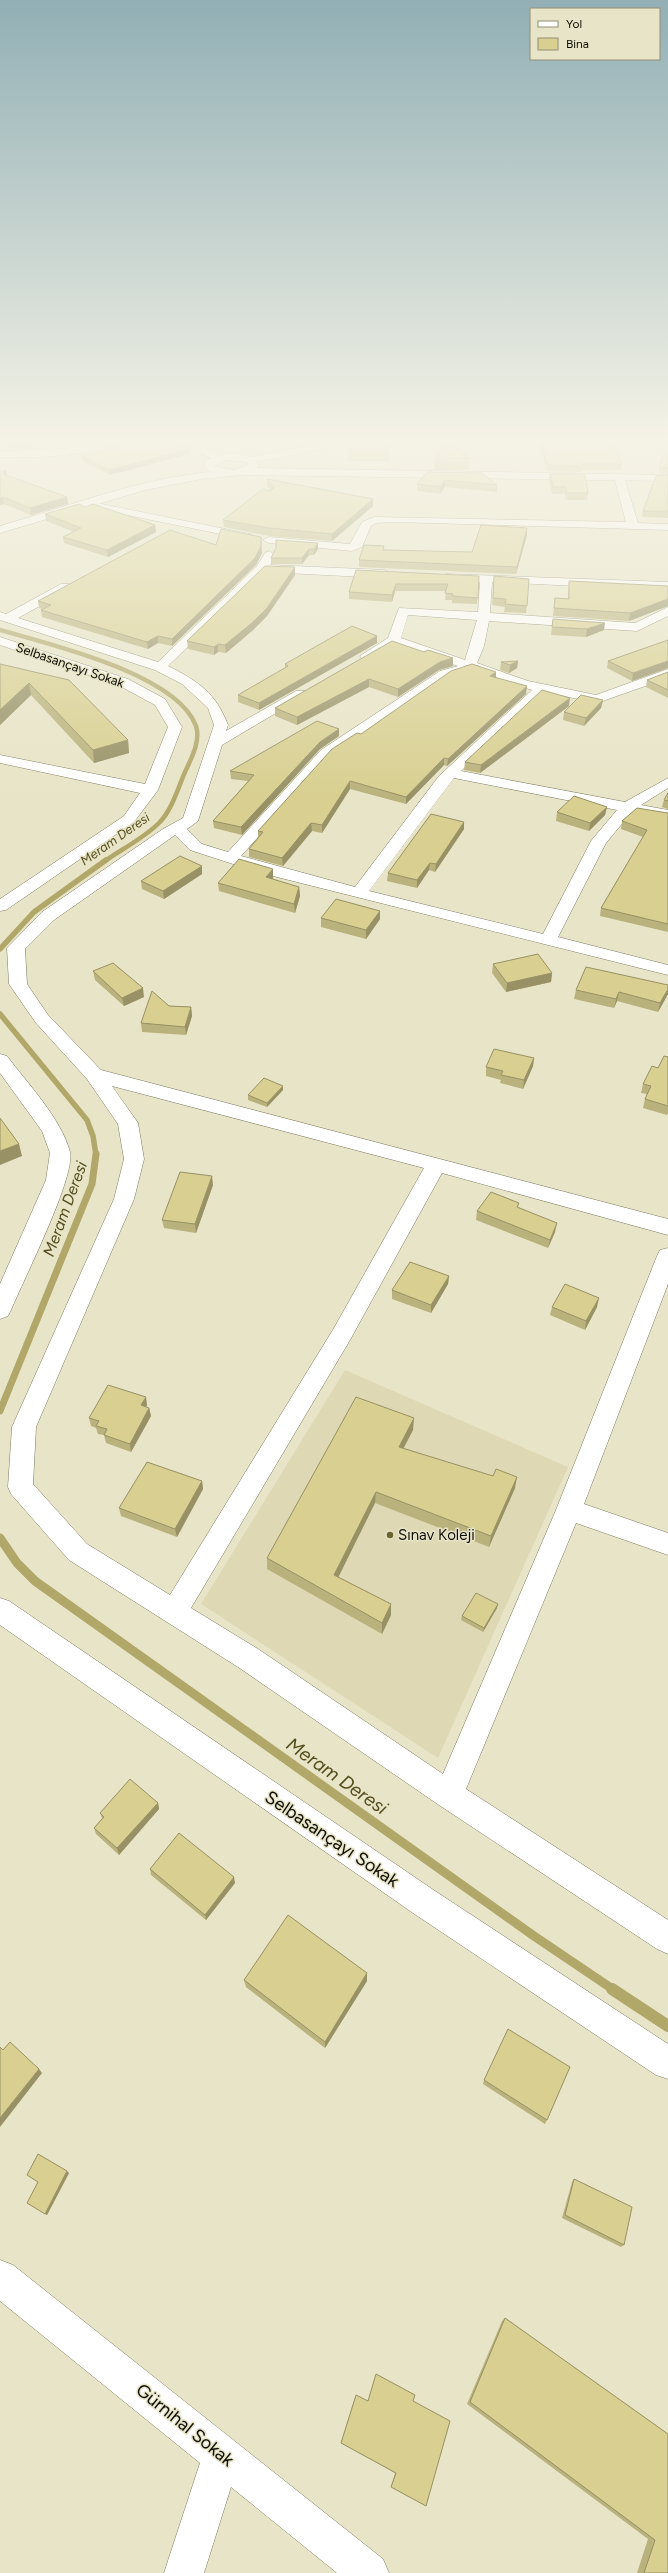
<svg xmlns="http://www.w3.org/2000/svg" width="668" height="2573" viewBox="0 0 668 2573" font-family="Figtree,sans-serif">
	<style>
		.built { fill: #ded9b4 }
		.lines { fill: none; stroke-linecap: round; stroke-linejoin: round }
		.stream-far4 { stroke: #b0a769; stroke-width: 4.5 }
		.stream-far3 { stroke: #b0a769; stroke-width: 5.5 }
		.stream-far2 { stroke: #b0a769; stroke-width: 7 }
		.stream-far1 { stroke: #b0a769; stroke-width: 9 }
		.stream { stroke: #b0a769; stroke-width: 12 }
		.street-casing { stroke: #7e7b60; stroke-width: 1 }
		.secondary-casing { stroke: #7e7b60; stroke-width: 1 }
		.street { fill: #fff; fill-rule: evenodd }
		.secondary { fill: #fff; fill-rule: evenodd }
		.wall { fill: #bab27c }
		.shaded-wall { fill: #979165 }
		.building { fill: #d8cf90; stroke: #979165 }
		.poi-dot { fill: #6c6531; stroke: #e8e4c7; stroke-width: 1.5 }
		.labels { text-anchor: middle; dominant-baseline: central; stroke-width: 3; stroke-linejoin: round; paint-order: stroke }
		.far-street-label { font-size: 13px; fill: #0e0d04; stroke: #e8e4c7 }
		.far-water-label { font-size: 13px; font-style: italic; fill: #534d1d; stroke: #e8e4c7 }
		.poi-label { font-size: 15px; fill: #0e0d04; stroke: #e8e4c7; text-anchor: start }
		.water-label { font-size: 16px; font-style: italic; fill: #534d1d; stroke: #e8e4c7 }
		.near-street-label { font-size: 18px; fill: #0e0d04; stroke: #e8e4c7 }
		.near-water-label { font-size: 19px; font-style: italic; fill: #534d1d; stroke: #e8e4c7 }
	</style>
	<rect width="100%" height="100%" fill="#e8e4c7"/>
	<path class="built" d="M345,1370L568,1467L438,1758L201,1604Z"/>
	<g class="lines">
		<path class="stream-far4" d="M0,630C49,644 177,674 196,726C201,741 191,759 185,772C178,788 172,810 159,823C144,838 122,849 105,861"/>
		<path class="stream-far3" d="M0,949L34,912L106,860
			M0,1014L87,1120L93,1136L96,1155"/>
		<path class="stream-far2" d="M0,1411L92,1184L96,1154"/>
		<path class="stream-far1" d="M0,1538L17,1563L35,1581L534,1936L614,1990"/>
		<path class="stream" d="M612,1989L668,2026"/>
		<g class="street-casing">
			<path id="street" d="M94,440H107C90,460 25,457 0,457V451L65,449Z
				M177,440H190L223,458L214,460Z
				M336,440H356L351,443L251,463L246,460L251,457Z
				M619,474L624,477L638,523L668,524V530L395,522L376,523L371,526L362,547L352,551L269,543L263,540L269,537L350,544L362,522L374,517L626,522L614,477Z
				M87,501L250,534L256,537L250,540L83,506L81,504Z
				M269,551L275,555L270,565L385,570L391,574L385,578L265,572L168,666C198,681 216,693 228,725L226,731L296,691H306L308,694L222,745L198,821L187,829L202,844L228,852L321,750L440,671L458,666L395,645L372,659H362L360,656L388,638L399,608L478,612L480,582L449,581L445,580V574L668,582V590L492,582L490,613L635,623L668,607V616L637,631L489,621L484,646L477,663L528,681L596,695L668,669V678L597,703L545,692L461,771L625,802L668,778V788L641,805L668,810V820L631,813L606,843L558,937L668,965V975L261,873L190,850L175,835L54,920L25,949L27,984L48,1015L101,1070L668,1219V1235L442,1173L350,1340L191,1608L258,1649L443,1774L556,1510L657,1256L660,1250L668,1248V1284L584,1504L668,1533V1555L576,1523L466,1789L668,1920V1954L657,1949L439,1805L238,1667L69,1560L11,1494L8,1487L12,1427L114,1199L124,1159L118,1124L87,1079L36,1023L9,984L7,948L42,912L163,829L183,818L214,725L208,708L182,684L155,670L0,620V612L6,614L61,584H69V590L18,618L158,662L257,566L265,553ZM408,615L477,620L465,660L401,638ZM471,670L532,690L439,776L355,887L241,856L331,756L450,677ZM454,778L617,810L591,841L543,934L369,891ZM112,1086L424,1168L334,1328L170,1595L87,1544L33,1484L36,1427L134,1199L144,1159L138,1123Z
				M0,637L128,679L165,699L182,727L158,790L134,822L6,910L0,911V899L124,816L140,793L0,763V755L145,784L168,727L155,705L118,685L0,645Z
				M0,1054L7,1056C27,1083 61,1118 70,1152C76,1176 23,1281 11,1310L8,1316L0,1319V1284L46,1180L50,1153L42,1131L0,1073Z
				M0,1598L9,1601L435,1891L668,2044V2079L656,2075L413,1913L0,1625Z
				M0,2260L13,2265L383,2559L389,2573H337L231,2487L204,2573H164L200,2463L0,2301Z"/>
		</g>
		<g class="secondary-casing">
			<path id="secondary" d="M225,454H240L255,458L259,466L257,468L668,475V481L242,475L202,479L145,490L0,533V526C69,506 138,479 210,472L204,467L205,460ZM226,460L247,462L248,465L233,470L214,466Z"/>
		</g>
		<use href="#street" class="street"/>
		<use href="#secondary" class="secondary"/>
	</g>
	<path class="wall" d="M0,440H36L29,449L0,446Z
		M349,440H391L389,461H348Z
		M540,440L622,464L621,470H582V472L547,471L539,443Z
		M106,445L189,449V454L110,475L82,461L81,456L108,449H107Z
		M435,457L470,458L469,470H434Z
		M668,459V474L658,473L659,467Z
		M6,470L7,476L67,497L68,504L31,515L4,504L0,505V472Z
		M427,472L497,485V492L445,487L440,494L417,491V484Z
		M550,474L588,493L587,500H566L565,494H552L549,481Z
		M668,475V518L642,517L643,511Z
		M267,479L373,499V506L332,541L269,536L224,527L223,520L271,490L267,486Z
		M45,514L155,525L156,532L108,557L64,543L63,537L74,532L46,521Z
		M527,535L516,574L359,567V560L384,550L472,552Z
		M318,543V549L314,555H309L302,564H271V558Z
		M216,545L262,553L256,565L172,646L158,643L148,649L42,617L41,610L42,609L39,608L38,601Z
		M356,570L479,576L477,604L452,603V600H445L446,591H395L392,602L349,599V592Z
		M295,575L267,616L253,630L226,653L218,652L214,655L188,649L187,641Z
		M494,576L529,579L526,613L504,612L505,607L492,605Z
		M569,581L668,586V606L629,621L553,616L555,598L568,599Z
		M553,619L604,630L586,637L551,635Z
		M377,636V643L259,710L238,702V695L285,668V664Z
		M668,640V668L632,681L607,668L608,661Z
		M424,652L453,658V666L439,670L398,697L369,687L297,725L275,716V708Z
		M518,661L517,668L509,673L500,670L501,662Z
		M0,664L128,740L129,753L94,763L31,695L0,725Z
		M668,672V698L646,687L647,680Z
		M496,677L526,694L447,766L444,765L406,804L350,789L322,833L312,831L283,866L249,857V849L258,838V831L361,734Z
		M603,700L601,708L584,726L563,720L564,712Z
		M569,706L480,773L464,770L465,762Z
		M339,736L320,749L242,835L214,828L213,821L248,781L231,779L230,771Z
		M668,793V809L662,807L664,800Z
		M607,807L605,815L589,831L556,821L557,812Z
		M668,813V932L600,916L601,908L643,837L621,829L622,821Z
		M464,829L435,872L429,870L417,888L387,881L388,873Z
		M202,866V874L164,899L142,889L141,881Z
		M273,878L272,879L299,887L300,896L295,913L219,891L218,883Z
		M321,918L380,919L366,939L321,927Z
		M493,964L552,973L551,982L506,992L492,973Z
		M93,971L144,997L124,1006L95,980Z
		M576,990L668,994L658,1012L617,1001L614,1008L574,999Z
		M169,1006L191,1007L192,1016L186,1035L142,1032L141,1023Z
		M668,1057V1113L667,1115L643,1108L645,1099L647,1094L641,1093L643,1084Z
		M534,1058L533,1066L523,1089L500,1083L501,1080L486,1076V1067Z
		M283,1090L267,1107L248,1100V1095Z
		M213,1185L196,1233L164,1228L162,1220Z
		M519,1203L518,1207L555,1232L548,1248L476,1220L477,1211Z
		M449,1276L448,1284L431,1313L392,1299V1290Z
		M552,1307H597L585,1330L550,1315Z
		M147,1405L146,1407L149,1408L151,1416L131,1452L106,1443L104,1435L98,1434L96,1428L91,1426L89,1418Z
		M413,1430L404,1448L515,1488L489,1547L375,1503L338,1577L391,1604V1615L382,1634L267,1569V1558Z
		M202,1481L203,1489L177,1537L121,1516L119,1508Z
		M497,1608L483,1632L461,1620L462,1616Z
		M158,1803L159,1809L119,1855L96,1834L94,1828L102,1818L100,1813Z
		M150,1869L235,1883L206,1920L151,1875Z
		M367,1973V1981L325,2048L246,1987L244,1980Z
		M484,2080L547,2120L545,2124L483,2084Z
		M69,2173L47,2215L27,2203L38,2182L27,2175Z
		M574,2179L624,2245L621,2247L562,2218L572,2182Z
		M505,2318L668,2434V2573H637L648,2539L467,2404L502,2321Z
		M356,2395L368,2401H413L426,2506L391,2487L395,2473L341,2443Z"/>
	<path class="shaded-wall" d="M31,440H36L29,449L28,443Z
		M231,440H245L231,444Z
		M272,440H301L272,444Z
		M189,449V454L110,475L109,470Z
		M6,470L7,477L3,474Z
		M445,480V487L440,494V487Z
		M3,497L4,504L0,505V498Z
		M67,497L68,504L31,515L30,508Z
		M373,499V506L332,541V534Z
		M155,525L156,532L108,557L107,550Z
		M527,528V535L516,574L517,567Z
		M261,537L262,553L256,565L172,646V639Z
		M318,543V549L314,555V549Z
		M309,549V555L302,564V558Z
		M295,567V575L267,616L253,630L226,653L225,645Z
		M396,584L395,591L392,602V595Z
		M668,599V606L629,621L630,613Z
		M605,623L604,630L586,637L587,629Z
		M158,636V643L148,649L147,642Z
		M377,636V643L259,710V703Z
		M218,644V652L214,655V647Z
		M453,658V666L439,670L398,697V689L440,662Z
		M518,661L517,668L509,673L510,665Z
		M668,661V668L632,681L633,673Z
		M496,672V680L490,676Z
		M369,679V687L297,725V717Z
		M29,683L31,695L0,725V710Z
		M527,686L526,694L447,766L448,759Z
		M570,698L569,706L480,773L481,765Z
		M603,700L601,708L584,726L586,718Z
		M339,729V736L320,749L242,835L241,827L320,742Z
		M128,740L129,753L94,763L93,750Z
		M444,758V765L406,804V797Z
		M350,781V789L322,833V825Z
		M607,807L605,815L589,831L590,823Z
		M464,822V829L435,872L436,864Z
		M311,823L312,831L283,866L282,858Z
		M430,863L429,870L417,888V880Z
		M202,866V874L164,899L163,891Z
		M273,869V878L266,886V877Z
		M299,887L300,896L295,913L294,904Z
		M380,911V919L366,939V930Z
		M552,973L551,982L506,992L507,983Z
		M143,988L144,997L124,1006L122,998Z
		M668,989V994L658,1012L660,1003Z
		M619,992L617,1001L614,1008L616,999Z
		M191,1007L192,1016L186,1035L185,1027Z
		M534,1058L533,1066L523,1089L524,1080Z
		M283,1086V1090L267,1107V1103Z
		M19,1144L22,1156L0,1165V1151Z
		M212,1176L213,1185L196,1233L195,1224Z
		M557,1223L555,1232L548,1248L550,1240Z
		M449,1276L448,1284L431,1313V1305Z
		M599,1298L597,1307L585,1330L586,1321Z
		M146,1397L147,1405L143,1414L141,1405Z
		M149,1408L151,1416L131,1452L130,1444Z
		M414,1418L413,1430L398,1458L399,1447Z
		M517,1477L515,1488L489,1547L491,1536Z
		M202,1481L203,1489L177,1537L175,1529Z
		M376,1492L375,1503L334,1586V1575Z
		M391,1604V1615L382,1634V1623Z
		M498,1604L497,1608L483,1632L484,1628Z
		M158,1803L159,1809L119,1855L117,1848Z
		M234,1877L235,1883L206,1920L205,1915Z
		M367,1973V1981L325,2048V2042Z
		M39,2069L42,2073L0,2127V2118Z
		M67,2171L69,2173L47,2215L45,2214Z"/>
	<path class="building" d="M0,440H31L28,443Z
		M126,440H168L189,449L109,470L81,456L113,448L106,445Z
		M349,440H390V450L348,449Z
		M541,440H612L622,464H582L583,466L547,465Z
		M453,445L470,458L435,457L444,447Z
		M665,452L668,459V468L659,467Z
		M6,470L3,474L67,497L30,508L3,497L0,498V472Z
		M427,472L482,473L497,485L445,480L440,487L417,484Z
		M550,474H585L588,493H567L566,487H553Z
		M668,475V511H643L656,476Z
		M267,479L373,499L332,534L269,528L223,520L263,489L270,491L274,488Z
		M79,504L85,507L93,504L155,525L107,550L63,537L81,528L45,514Z
		M481,525L527,528L517,567L359,560L364,545L384,546L383,550L472,552Z
		M221,529L261,537V546L255,558L172,639L158,636L147,642L41,610L51,605L38,601L170,530L216,545Z
		M276,540L318,543L314,549H309L302,558H271L276,548Z
		M265,566L295,567L267,608L253,622L225,645L218,644L214,647L187,641Z
		M356,570L479,576L478,598L452,596L453,594L445,593L448,584H396L392,595L349,592Z
		M494,576L529,579L527,606L505,604L506,599L493,598Z
		M569,581L668,586V599L630,613L554,608L555,598L569,599Z
		M553,619L605,623L587,629L552,627Z
		M352,626L377,636L259,703L238,695L288,666L285,664Z
		M668,640V661L633,673L608,661Z
		M392,641L424,652L428,650L453,658L440,662L398,689L369,679L297,717L275,708Z
		M518,661L510,665L501,662Z
		M0,664L69,680L128,740L93,750L29,683L0,710Z
		M472,664L496,672L490,676L527,686L448,759L444,758L406,797L350,781L322,825L311,823L282,858L249,849L263,832L258,831L332,749L357,733L361,734L451,671Z
		M668,672V690L647,680Z
		M542,690L570,698L481,765L465,762Z
		M581,695L603,700L586,718L564,712Z
		M317,721L339,729L320,742L241,827L213,821L254,775L230,771Z
		M668,793V801L664,800Z
		M574,796L607,807L590,823L557,812Z
		M637,808L668,813V924L601,908L647,830L622,821Z
		M431,814L464,822L436,864L430,863L417,880L388,873Z
		M180,856L202,866L163,891L141,881Z
		M239,859L273,869L266,877L299,887L294,904L218,883Z
		M336,899L380,911L366,930L321,918Z
		M538,954L552,973L507,983L493,964Z
		M113,963L143,988L122,998L93,971Z
		M586,967L668,985V989L660,1003L619,992L616,999L576,990Z
		M152,991L169,1006L191,1007L185,1027L141,1023Z
		M494,1049L534,1058L524,1080L501,1075L503,1071L486,1067Z
		M664,1056L668,1057V1106L645,1099L651,1086L643,1084L652,1066L658,1068Z
		M264,1078L283,1086L267,1103L248,1095Z
		M0,1118L19,1144L0,1151Z
		M180,1172L212,1176L195,1224L162,1220Z
		M491,1192L519,1203L517,1207L557,1223L550,1240L477,1211Z
		M410,1262L449,1276L431,1305L392,1290Z
		M565,1284L599,1298L586,1321L552,1307Z
		M108,1385L146,1397L141,1405L149,1408L130,1444L104,1435L107,1429L96,1426L99,1421L89,1418Z
		M356,1397L414,1418L399,1447L493,1476L496,1469L517,1477L491,1536L376,1492L334,1575L391,1604L382,1623L267,1558Z
		M147,1462L202,1481L175,1529L119,1508Z
		M476,1593L498,1604L484,1628L462,1616Z
		M130,1779L158,1803L117,1848L94,1828L104,1817L100,1813Z
		M179,1833L234,1877L205,1915L150,1869Z
		M288,1915L367,1973L325,2042L244,1980Z
		M508,2029L570,2067L547,2120L484,2080Z
		M10,2042L39,2069L0,2118V2047L3,2050Z
		M38,2154L67,2171L45,2214L27,2203L38,2182L27,2175Z
		M574,2179L632,2207L624,2245L565,2215Z
		M505,2318L668,2434V2573H644L655,2540L470,2402Z
		M376,2374L415,2395L413,2401L450,2421L426,2506L391,2487L396,2473L341,2443L356,2395L368,2401Z"/>
	<linearGradient id="sky" x2="0" y2="1"><stop stop-color="#91afb5"/><stop offset="0.55" stop-color="#f5f3e6"/><stop offset="1" stop-color="#f5f3e6" stop-opacity="0"/></linearGradient>
	<rect width="668" height="800" fill="url(#sky)"/>
	<circle class="poi-dot" cx="390" cy="1535" r="4"/>
	<g class="labels">
		<g class="far-street-label">
			<text transform="translate(70 665) rotate(19)">Selbasançayı Sokak</text>
		</g>
		<g class="far-water-label">
			<text transform="translate(115 839) rotate(-35)">Meram Deresi</text>
		</g>
		<g class="poi-label">
			<text x="398" y="1535">Sınav Koleji</text>
		</g>
		<g class="water-label">
			<text transform="translate(65 1209) rotate(-70)">Meram Deresi</text>
		</g>
		<g class="near-street-label">
			<text transform="translate(332 1839) rotate(34)">Selbasançayı Sokak</text>
			<text transform="translate(185 2425) rotate(39)">Gürnihal Sokak</text>
		</g>
		<g class="near-water-label">
			<text transform="translate(337 1776) rotate(35)">Meram Deresi</text>
		</g>
	</g>
	<rect x="530" y="8" width="130" height="52" fill="#e8e4c7" stroke="#918e79"/>
	<rect x="538" y="21" width="20" height="6" fill="#ffffff" stroke="#918e79"/>
	<text x="566" y="28" font-size="12" fill="#0e0d04">Yol</text>
	<rect x="538" y="38" width="20" height="12" fill="#d8cf90" stroke="#918e79"/>
	<text x="566" y="48" font-size="12" fill="#0e0d04">Bina</text>
</svg>
